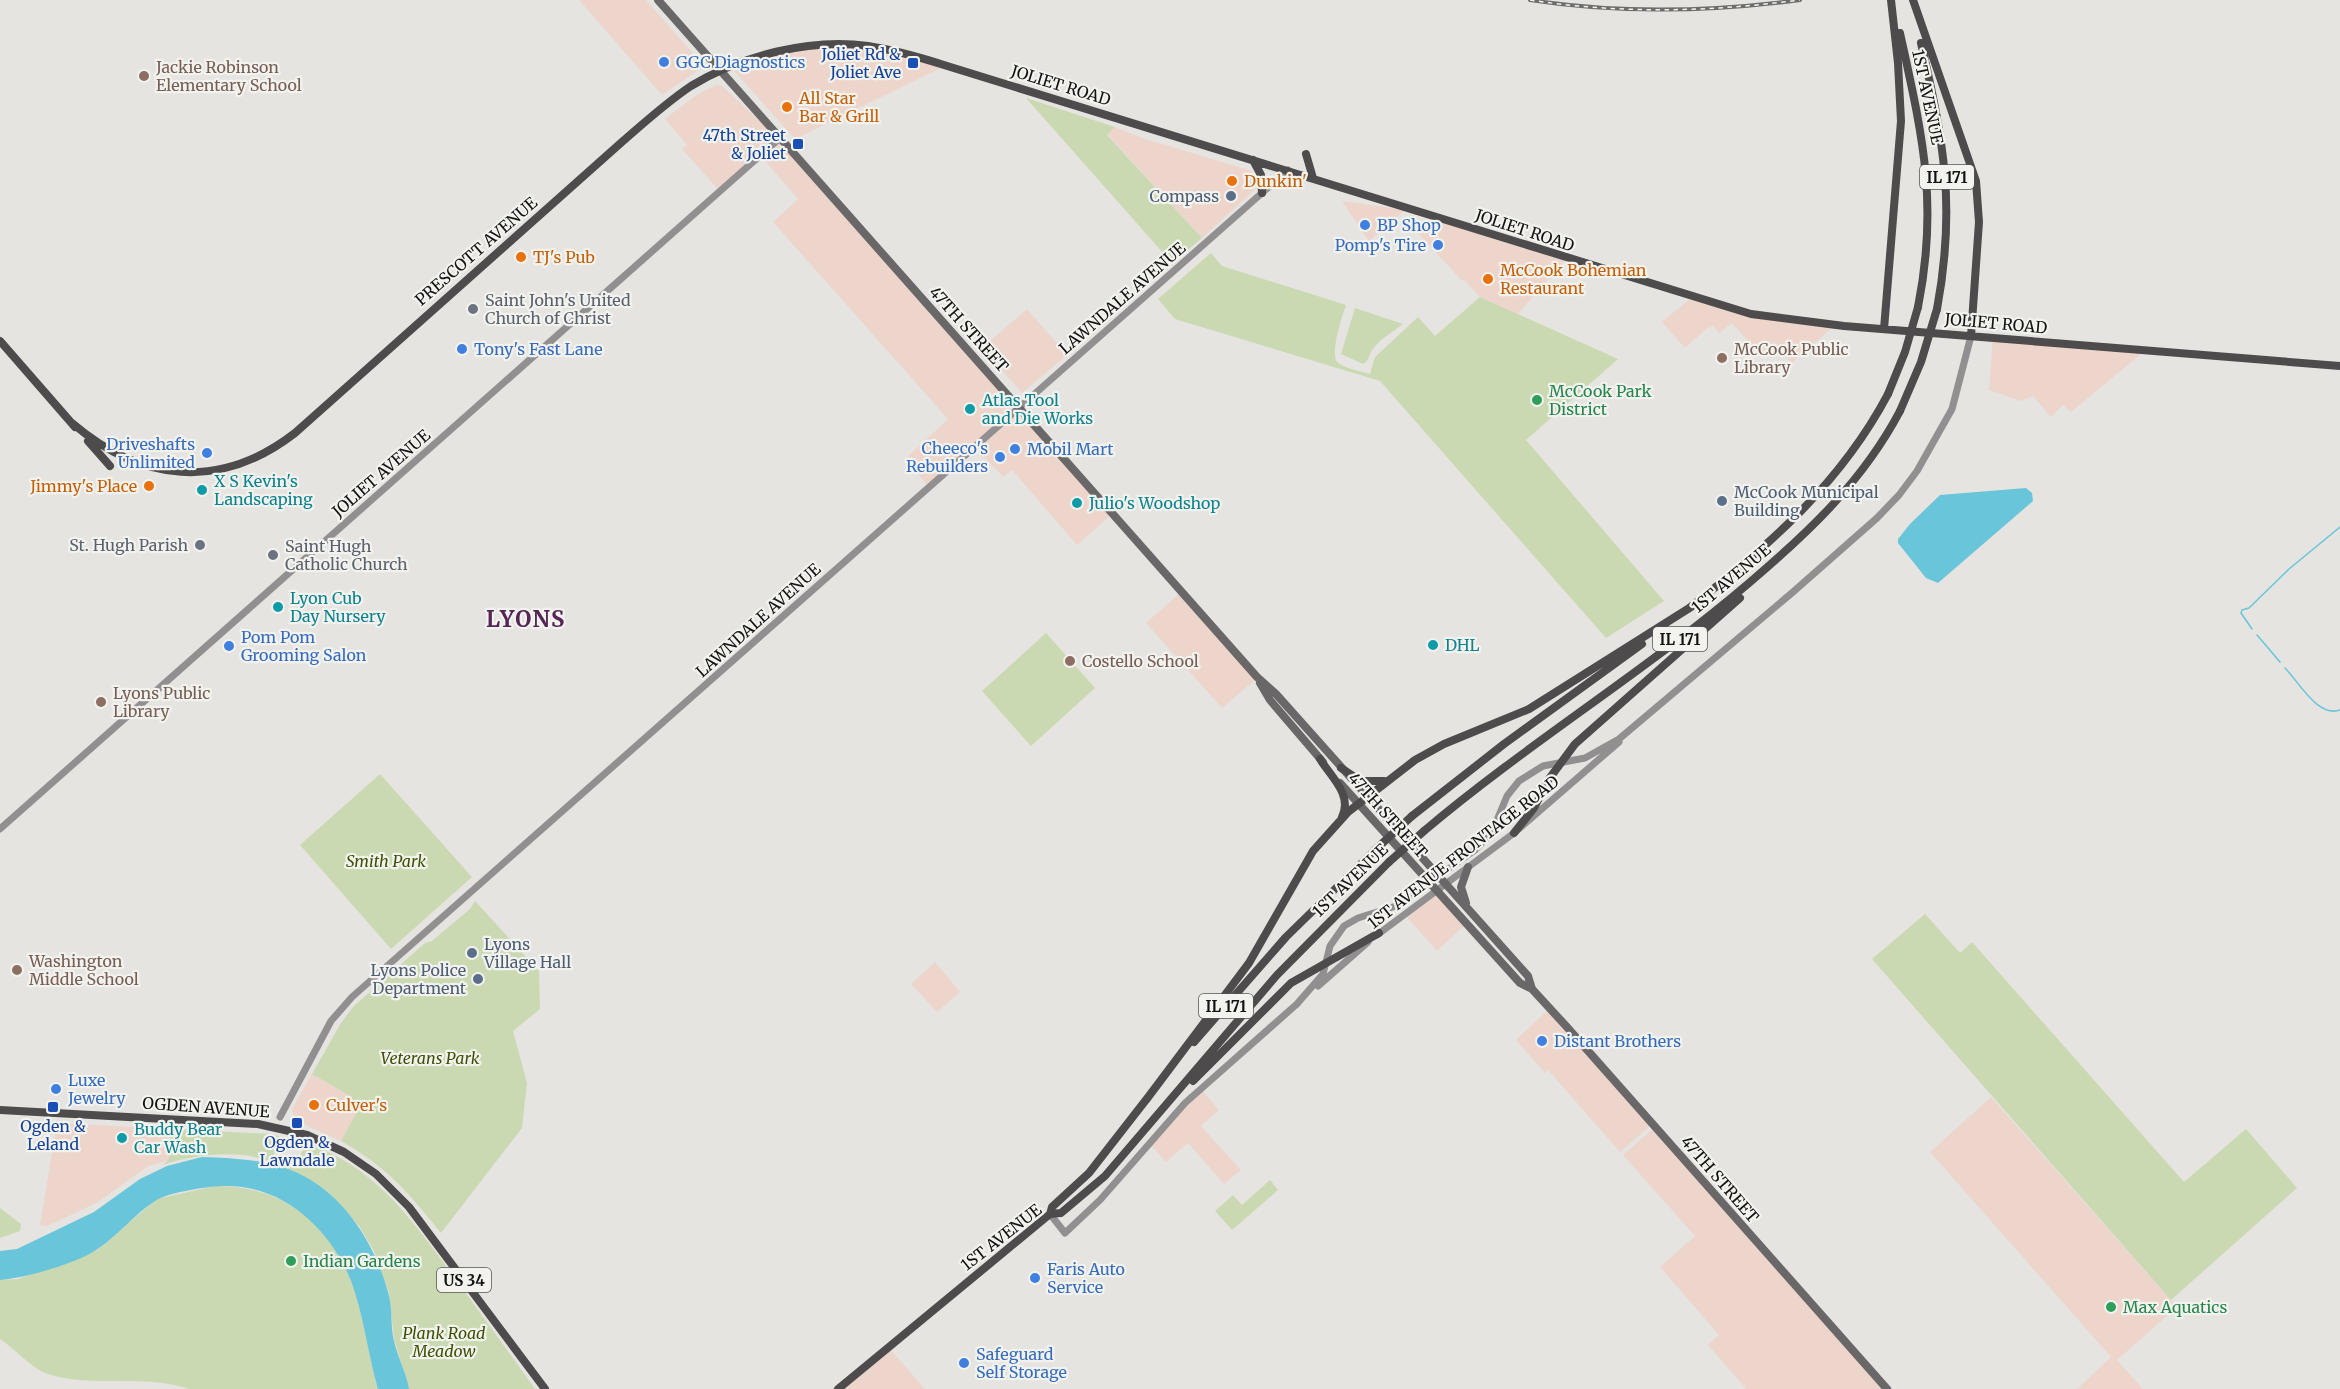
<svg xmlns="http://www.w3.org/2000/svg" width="2340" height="1389" viewBox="0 0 2340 1389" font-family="Merriweather,serif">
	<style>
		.commercial { fill: #edd5cc }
		.green { fill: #cad9b1 }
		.water { fill: #69c5d9 }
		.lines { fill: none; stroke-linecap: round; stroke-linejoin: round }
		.stream { stroke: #69c5d9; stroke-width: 1.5 }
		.tertiary { stroke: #918f90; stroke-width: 7 }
		.secondary { stroke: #696767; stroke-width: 8 }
		.primary { stroke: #4d4b4b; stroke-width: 8 }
		.rail-casing { stroke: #6d6d6b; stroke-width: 4 }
		.rail { stroke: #f2f2ee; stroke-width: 1.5; stroke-dasharray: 4.5; stroke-linecap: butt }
		.primary-bridge { stroke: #4d4b4b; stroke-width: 8 }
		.shop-dot { fill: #3f7fe0; stroke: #f2f2ee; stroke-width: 2 }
		.transit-dot { fill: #1a4fb4; stroke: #f2f2ee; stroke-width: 2 }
		.education-dot { fill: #8d6e63; stroke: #f2f2ee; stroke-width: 2 }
		.food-dot { fill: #e8710a; stroke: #f2f2ee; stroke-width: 2 }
		.service-dot { fill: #5c6f8a; stroke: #f2f2ee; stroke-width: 2 }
		.worship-dot { fill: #6b7280; stroke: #f2f2ee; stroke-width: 2 }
		.leisure-dot { fill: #2e9e5b; stroke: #f2f2ee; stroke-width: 2 }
		.culture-dot { fill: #0f9aa8; stroke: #f2f2ee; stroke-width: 2 }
		.labels { text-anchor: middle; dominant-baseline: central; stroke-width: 4.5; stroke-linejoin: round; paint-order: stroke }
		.shield { fill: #f2f2ee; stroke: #565654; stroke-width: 1.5 }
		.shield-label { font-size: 15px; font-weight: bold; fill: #131312 }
		.transit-label { font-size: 16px; fill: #164399; stroke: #f2f2ee; text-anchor: end }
		.shop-label { font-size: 16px; fill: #366cbe; stroke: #f2f2ee; text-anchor: start }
		.education-label { font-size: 16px; fill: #785e54; stroke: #f2f2ee; text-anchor: start }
		.street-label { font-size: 16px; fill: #131312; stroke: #f2f2ee }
		.food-label { font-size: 16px; fill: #c56008; stroke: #f2f2ee; text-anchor: start }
		.service-label { font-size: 16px; fill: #4e5e75; stroke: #f2f2ee; text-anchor: end }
		.worship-label { font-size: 16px; fill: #5b616d; stroke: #f2f2ee; text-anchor: start }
		.leisure-label { font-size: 16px; fill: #27864d; stroke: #f2f2ee; text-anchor: start }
		.culture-label { font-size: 16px; fill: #0d838f; stroke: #f2f2ee; text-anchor: start }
		.park-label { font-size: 16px; font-style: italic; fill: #3e5103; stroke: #f2f2ee }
		.district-label { font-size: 22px; font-weight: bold; letter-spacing: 1.5px; fill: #552556; stroke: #f2f2ee }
	</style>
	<rect width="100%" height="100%" fill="#e5e4e1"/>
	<path class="commercial" d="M579,0H646L699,60L697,71L662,95Z
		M839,43L949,64L795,139L728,64Z
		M716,85L722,86L777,137L718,189L682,149L687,145L665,119L695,96Z
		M1115,127L1142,138L1252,171L1254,190L1202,238L1107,134Z
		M780,140L1112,514L1077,545L1012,470L1003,477L976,448L930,488L905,459L948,419L773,222L798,199L761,156Z
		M1342,201L1405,210L1369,241Z
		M1435,220L1564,261L1518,314L1480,297L1464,280L1462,281L1419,234Z
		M1690,299L1764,319L1833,327L1792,363L1774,342L1760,355L1732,323L1719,333L1713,326L1706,329L1685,348L1662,322Z
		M1027,309L1067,355L1022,393L982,348Z
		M1993,337L2147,349L2071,412L2063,405L2051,417L2033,396L2021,401L1989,390Z
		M1180,593L1255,680L1222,708L1146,623Z
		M1436,893L1465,925L1437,951L1405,915Z
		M935,962L960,992L937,1012L911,984Z
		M1548,1010L1651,1125L1620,1152L1548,1070L1545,1073L1516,1040Z
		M312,1074L352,1097L360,1108L341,1141L307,1126L294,1117L292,1109Z
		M1202,1090L1219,1110L1201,1126L1241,1170L1224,1184L1188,1143L1166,1162L1150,1144Z
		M1991,1097L2177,1307L2117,1360L2143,1389H2077L2111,1357L1930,1152Z
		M57,1123L171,1129L169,1160L148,1166L98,1202L48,1226L40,1225Z
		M1654,1128L1884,1389H1746L1708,1345L1719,1335L1660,1267L1695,1236L1623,1155Z
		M889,1348L925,1389H838Z"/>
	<path class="green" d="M1026,98L1115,127L1107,135L1202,238L1172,263Z
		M1211,253L1222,266L1346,305C1342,316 1329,356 1338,363C1346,369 1360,371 1370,374L1375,357L1418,317L1435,336L1480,297L1618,359L1526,440L1664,601L1606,638L1380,381L1175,319L1158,299Z
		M1355,308L1403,324C1393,332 1381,338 1373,349C1368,355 1370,360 1363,364L1341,354Z
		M1046,633L1095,688L1031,746L982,691Z
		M380,774L472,877L391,949L300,845Z
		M475,901L539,971L540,1009L513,1031L527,1083L522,1128L441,1233C407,1191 388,1168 341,1141L359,1108L349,1102L352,1097L312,1074L341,1023L353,1007L425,943L432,941L470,909Z
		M1925,914L1960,953L1972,942L2184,1182L2246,1129L2297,1188L2171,1300L1872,959Z
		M171,1129L273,1134L280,1137L271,1163C246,1148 189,1155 163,1165L169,1159Z
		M307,1143C378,1169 411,1219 454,1277C481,1314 508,1351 535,1389H409L394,1339L389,1293L374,1251L359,1226L328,1192L273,1161L277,1155L297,1161Z
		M1270,1180L1278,1190L1232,1230L1215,1211L1233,1195L1242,1205Z
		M215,1186C285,1185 336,1228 356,1295C365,1326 369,1358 378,1389H189C143,1373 90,1389 45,1373C28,1365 15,1349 0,1339V1280L18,1279L97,1250L157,1199Z
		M0,1208L21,1224L20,1231L0,1238Z"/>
	<path class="water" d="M2026,488L2032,493L2033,501L1938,583L1926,578L1898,543V539L1910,524L1940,495Z
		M202,1157C229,1158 254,1159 279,1166C336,1182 373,1237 388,1292C393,1308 390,1325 394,1341C398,1358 406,1372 409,1389H378C369,1358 365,1326 356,1296C340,1238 288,1185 226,1186C209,1186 169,1192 155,1201C135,1214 119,1234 99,1248C79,1263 25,1278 0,1280V1251L17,1249L94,1212L140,1179L167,1166Z"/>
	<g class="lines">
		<path class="stream" d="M2252,629L2241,613L2242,610L2249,608L2289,569L2340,527
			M2257,635L2280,662
			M2285,668C2299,682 2318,718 2340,710"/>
		<path class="tertiary" d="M0,829L780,138
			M1377,935L1514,833L1619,742
			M1318,986L1368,942
			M1296,1005L1323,974L1330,946L1344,926L1358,918L1396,906L1475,850L1492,832L1507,796L1519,781L1543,766L1585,758L1619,739L1793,592L1877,518L1899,495L1917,471L1952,409L1971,336
			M280,1117L331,1021L352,997L1288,170
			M1050,1214L1065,1233L1100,1200L1185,1103L1298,1003"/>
		<path class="secondary" d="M658,0L1257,677L1276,694L1528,976L1532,989
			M1260,683L1270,700L1323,762
			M1340,783L1520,983L1532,989L1566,1026L1887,1389
			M1466,903L1461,887L1468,867"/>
		<path class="primary" d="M1913,0L1976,181L1979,222L1971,336
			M1900,33C1922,134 1939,202 1918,307
			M1921,43C1944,142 1956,207 1937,309
			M1306,154L1313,178
			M1253,160L1261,175L1262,193
			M1884,329L1901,121L1898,63L1891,0
			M0,341L75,427
			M72,423C141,482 220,491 295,433L623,141C645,122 667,102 691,86C740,56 810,38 868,46C894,50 919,57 944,65L1751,314L1844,326L2340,366
			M88,441L110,466
			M1688,609C1767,547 1840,485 1888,394
			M1320,759C1331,777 1353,795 1342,817
			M1341,768L1361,781H1384
			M1412,816L1504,744L1642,644
			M1424,831C1528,743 1645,672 1749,583C1809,532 1863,481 1900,411
			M1514,833L1534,808L1549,779L1575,744L1740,598
			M1194,1042L1286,937L1375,850
			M1193,1081L1291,983L1379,933
			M1146,1100L1249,963L1313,851L1348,812L1415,760L1444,744L1529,709L1691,607
			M0,1110L258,1124L307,1135L344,1152L376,1174L409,1207L545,1389
			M1050,1214L1052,1207L1089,1173L1149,1096
			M838,1389L1050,1214L1061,1213L1105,1176L1277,975L1389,862"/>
		<g class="rail-casing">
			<path id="rail" d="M1530,0C1621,14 1709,12 1800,0"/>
		</g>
		<use href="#rail" class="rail"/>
		<path class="primary-bridge" d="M1888,394L1905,352L1918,307
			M1900,411L1921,362L1937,309
			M1375,850L1412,816
			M1389,862L1424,831"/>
	</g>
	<g class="shop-dot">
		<circle cx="664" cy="62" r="6"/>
		<circle cx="1365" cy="225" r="6"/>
		<circle cx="1438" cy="245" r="6"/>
		<circle cx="462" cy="349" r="6"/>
		<circle cx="1015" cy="449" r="6"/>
		<circle cx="207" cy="453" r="6"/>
		<circle cx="1000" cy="457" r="6"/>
		<circle cx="229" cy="646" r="6"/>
		<circle cx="1542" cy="1041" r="6"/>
		<circle cx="56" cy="1089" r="6"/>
		<circle cx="1035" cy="1278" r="6"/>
		<circle cx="964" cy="1363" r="6"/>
	</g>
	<g class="transit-dot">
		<rect x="907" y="57" width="12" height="12" rx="3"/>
		<rect x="792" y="138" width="12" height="12" rx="3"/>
		<rect x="47" y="1101" width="12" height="12" rx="3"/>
		<rect x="291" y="1117" width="12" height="12" rx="3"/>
	</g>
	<g class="education-dot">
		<circle cx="144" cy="76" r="6"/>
		<circle cx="1722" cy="358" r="6"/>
		<circle cx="1070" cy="661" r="6"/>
		<circle cx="101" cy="702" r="6"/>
		<circle cx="17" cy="970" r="6"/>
	</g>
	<g class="food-dot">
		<circle cx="787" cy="107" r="6"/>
		<circle cx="1232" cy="181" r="6"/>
		<circle cx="521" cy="257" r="6"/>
		<circle cx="1488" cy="279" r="6"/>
		<circle cx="149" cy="486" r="6"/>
		<circle cx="314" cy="1105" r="6"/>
	</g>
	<g class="service-dot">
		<circle cx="1231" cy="196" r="6"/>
		<circle cx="1722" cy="501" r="6"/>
		<circle cx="472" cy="953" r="6"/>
		<circle cx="478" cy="979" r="6"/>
	</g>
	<g class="worship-dot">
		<circle cx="473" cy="309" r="6"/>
		<circle cx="200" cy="545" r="6"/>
		<circle cx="273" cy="555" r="6"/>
	</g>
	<g class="leisure-dot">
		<circle cx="1537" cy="400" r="6"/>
		<circle cx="291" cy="1261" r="6"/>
		<circle cx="2111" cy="1307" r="6"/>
	</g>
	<g class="culture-dot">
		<circle cx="970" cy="409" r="6"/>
		<circle cx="202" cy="490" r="6"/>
		<circle cx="1077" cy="503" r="6"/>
		<circle cx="278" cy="607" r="6"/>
		<circle cx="1433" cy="645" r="6"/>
		<circle cx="122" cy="1138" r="6"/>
	</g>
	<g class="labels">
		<g class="shield">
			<rect x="1920" y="165" width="54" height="24" rx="4.5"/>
			<rect x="1653" y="627" width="54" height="24" rx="4.5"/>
			<rect x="1199" y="994" width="54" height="24" rx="4.5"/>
			<rect x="437" y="1268" width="54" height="24" rx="4.5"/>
		</g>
		<g class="shield-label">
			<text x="1947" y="177">IL 171</text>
			<text x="1680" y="639">IL 171</text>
			<text x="1226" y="1006">IL 171</text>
			<text x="464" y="1280">US 34</text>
		</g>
		<g class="transit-label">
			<text x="901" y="54">Joliet Rd &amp;<tspan x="901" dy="18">Joliet Ave</tspan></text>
			<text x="786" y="135">47th Street<tspan x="786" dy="18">&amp; Joliet</tspan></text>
			<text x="53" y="1126" text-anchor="middle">Ogden &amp;<tspan x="53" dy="18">Leland</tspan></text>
			<text x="297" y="1142" text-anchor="middle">Ogden &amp;<tspan x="297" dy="18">Lawndale</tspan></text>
		</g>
		<g class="shop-label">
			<text x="676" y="62">GGC Diagnostics</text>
			<text x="1377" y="225">BP Shop</text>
			<text x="1426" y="245" text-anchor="end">Pomp's Tire</text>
			<text x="474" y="349">Tony's Fast Lane</text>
			<text x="195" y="444" text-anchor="end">Driveshafts<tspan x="195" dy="18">Unlimited</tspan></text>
			<text x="988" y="448" text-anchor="end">Cheeco's<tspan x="988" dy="18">Rebuilders</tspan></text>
			<text x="1027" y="449">Mobil Mart</text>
			<text x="241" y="637">Pom Pom<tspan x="241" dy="18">Grooming Salon</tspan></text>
			<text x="1554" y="1041">Distant Brothers</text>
			<text x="68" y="1080">Luxe<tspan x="68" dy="18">Jewelry</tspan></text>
			<text x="1047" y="1269">Faris Auto<tspan x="1047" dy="18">Service</tspan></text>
			<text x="976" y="1354">Safeguard<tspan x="976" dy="18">Self Storage</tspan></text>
		</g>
		<g class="education-label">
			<text x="156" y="67">Jackie Robinson<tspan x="156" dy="18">Elementary School</tspan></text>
			<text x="1734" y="349">McCook Public<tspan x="1734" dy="18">Library</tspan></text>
			<text x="1082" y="661">Costello School</text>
			<text x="113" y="693">Lyons Public<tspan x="113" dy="18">Library</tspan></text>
			<text x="29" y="961">Washington<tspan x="29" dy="18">Middle School</tspan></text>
		</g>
		<g class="street-label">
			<text transform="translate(1061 85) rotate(17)">JOLIET ROAD</text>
			<text transform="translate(1928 97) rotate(78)">1ST AVENUE</text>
			<text transform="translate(1525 230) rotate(18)">JOLIET ROAD</text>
			<text transform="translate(476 251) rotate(-41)">PRESCOTT AVENUE</text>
			<text transform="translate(1122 298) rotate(-41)">LAWNDALE AVENUE</text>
			<text transform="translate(1996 323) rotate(5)">JOLIET ROAD</text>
			<text transform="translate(969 329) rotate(48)">47TH STREET</text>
			<text transform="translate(381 473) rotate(-41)">JOLIET AVENUE</text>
			<text transform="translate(1731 578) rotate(-40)">1ST AVENUE</text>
			<text transform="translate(758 620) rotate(-42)">LAWNDALE AVENUE</text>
			<text transform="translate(1388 815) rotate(48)">47TH STREET</text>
			<text transform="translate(1463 852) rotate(-38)">1ST AVENUE FRONTAGE ROAD</text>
			<text transform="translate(1350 880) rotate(-44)">1ST AVENUE</text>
			<text transform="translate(206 1107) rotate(4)">OGDEN AVENUE</text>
			<text transform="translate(1720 1179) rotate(49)">47TH STREET</text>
			<text transform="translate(1001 1237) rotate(-38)">1ST AVENUE</text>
		</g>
		<g class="food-label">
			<text x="799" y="98">All Star<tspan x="799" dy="18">Bar &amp; Grill</tspan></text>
			<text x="1244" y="181">Dunkin'</text>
			<text x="533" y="257">TJ's Pub</text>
			<text x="1500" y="270">McCook Bohemian<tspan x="1500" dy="18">Restaurant</tspan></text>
			<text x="137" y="486" text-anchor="end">Jimmy's Place</text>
			<text x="326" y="1105">Culver's</text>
		</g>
		<g class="service-label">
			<text x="1219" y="196">Compass</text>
			<text x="1734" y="492" text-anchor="start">McCook Municipal<tspan x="1734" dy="18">Building</tspan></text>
			<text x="484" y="944" text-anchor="start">Lyons<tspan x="484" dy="18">Village Hall</tspan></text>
			<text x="466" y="970">Lyons Police<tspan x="466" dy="18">Department</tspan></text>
		</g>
		<g class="worship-label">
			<text x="485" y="300">Saint John's United<tspan x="485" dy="18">Church of Christ</tspan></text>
			<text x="188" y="545" text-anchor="end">St. Hugh Parish</text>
			<text x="285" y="546">Saint Hugh<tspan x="285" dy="18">Catholic Church</tspan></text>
		</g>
		<g class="leisure-label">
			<text x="1549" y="391">McCook Park<tspan x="1549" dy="18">District</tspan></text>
			<text x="303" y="1261">Indian Gardens</text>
			<text x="2123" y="1307">Max Aquatics</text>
		</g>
		<g class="culture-label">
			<text x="982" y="400">Atlas Tool<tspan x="982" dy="18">and Die Works</tspan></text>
			<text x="214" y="481">X S Kevin's<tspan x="214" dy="18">Landscaping</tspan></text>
			<text x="1089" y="503">Julio's Woodshop</text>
			<text x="290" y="598">Lyon Cub<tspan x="290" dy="18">Day Nursery</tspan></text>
			<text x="1445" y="645">DHL</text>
			<text x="134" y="1129">Buddy Bear<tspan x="134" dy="18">Car Wash</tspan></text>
		</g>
		<g class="park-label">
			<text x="386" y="861">Smith Park</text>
			<text x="430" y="1058">Veterans Park</text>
			<text x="444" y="1333">Plank Road<tspan x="444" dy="18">Meadow</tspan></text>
		</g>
		<g class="district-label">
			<text x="526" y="619">LYONS</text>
		</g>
	</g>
</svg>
